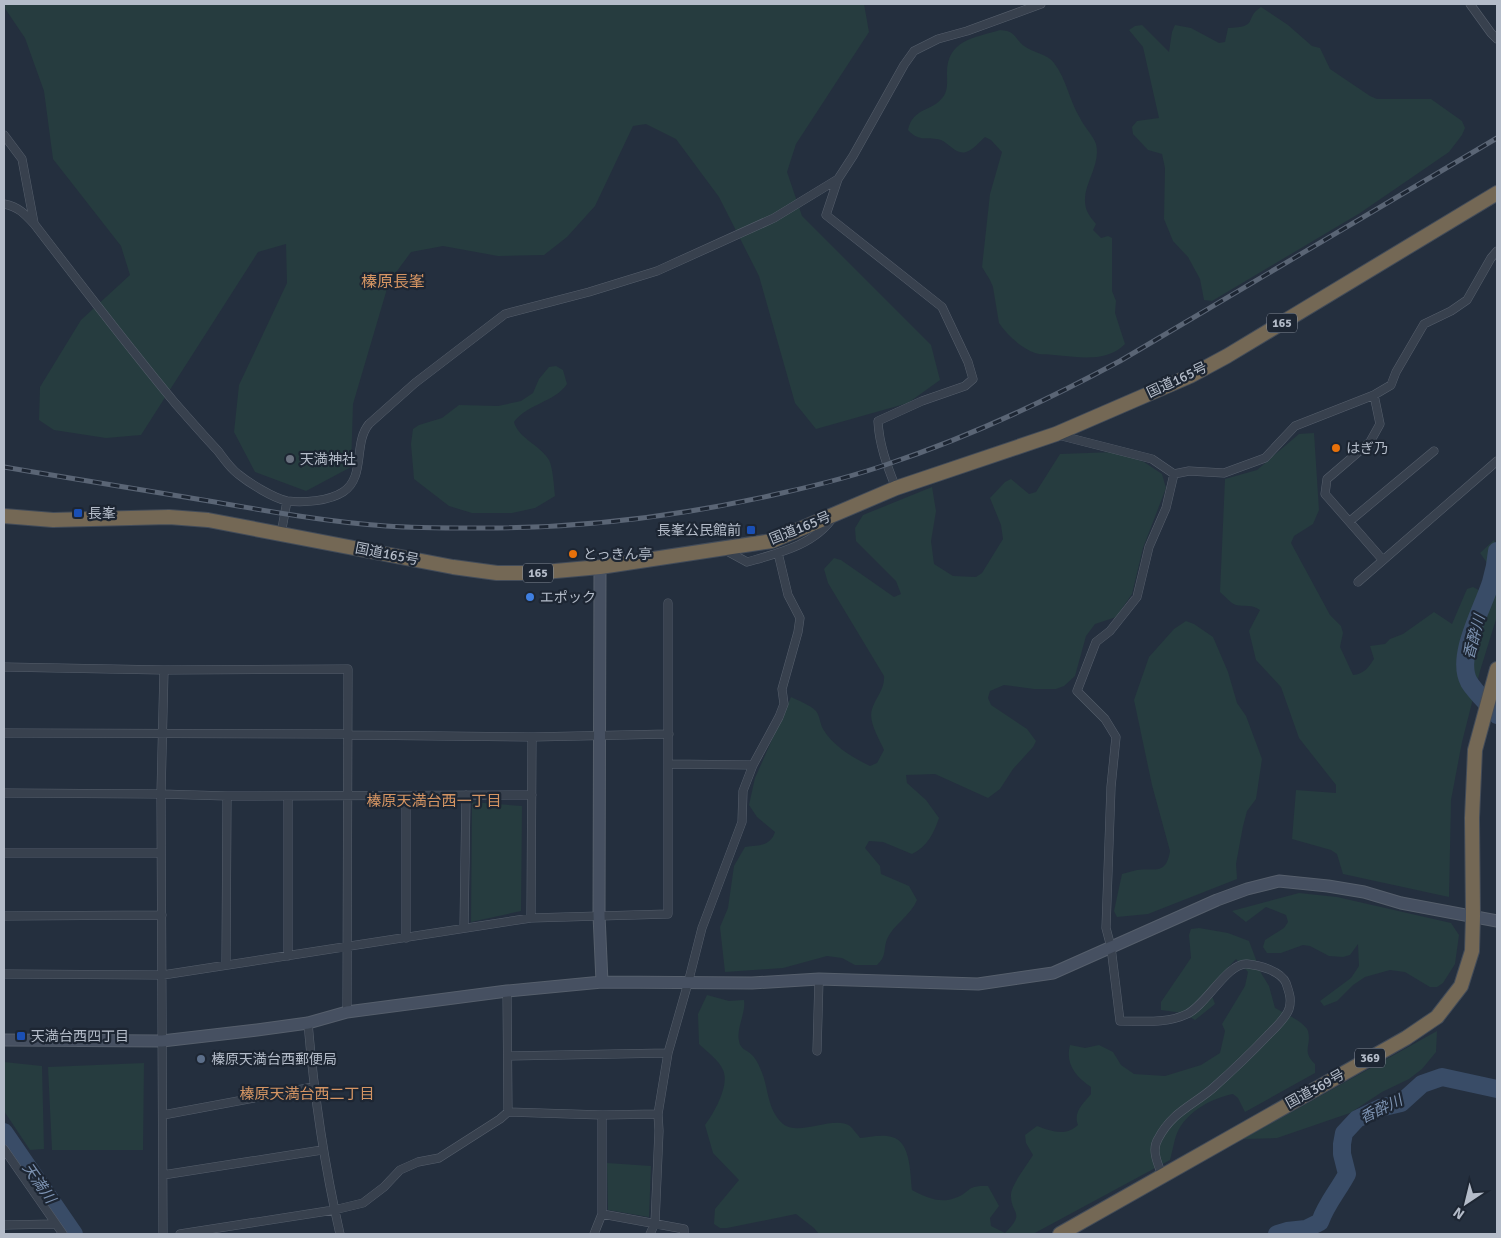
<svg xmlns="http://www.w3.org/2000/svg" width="1501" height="1238" viewBox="0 0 1501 1238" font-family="Signika,'Noto Sans JP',sans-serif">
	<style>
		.green { fill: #263c3f }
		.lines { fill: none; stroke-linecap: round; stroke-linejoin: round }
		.river { stroke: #394c67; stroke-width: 18 }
		.street-casing { stroke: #565f6c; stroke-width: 9 }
		.secondary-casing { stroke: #565f6c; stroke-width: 13 }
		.highway-casing { stroke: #434c59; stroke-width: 16 }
		.street { stroke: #38414e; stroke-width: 8 }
		.secondary { stroke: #465061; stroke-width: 11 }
		.highway { stroke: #746855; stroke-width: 14 }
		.rail-casing { stroke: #5a6575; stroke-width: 5 }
		.rail { stroke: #1d2633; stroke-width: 3; stroke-dasharray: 9; stroke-linecap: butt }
		.food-dot { fill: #e8710a; stroke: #1d2633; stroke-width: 2 }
		.worship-dot { fill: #6b7280; stroke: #1d2633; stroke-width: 2 }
		.transit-dot { fill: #1a4fb4; stroke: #1d2633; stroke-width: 2 }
		.shop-dot { fill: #3f7fe0; stroke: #1d2633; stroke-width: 2 }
		.service-dot { fill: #5c6f8a; stroke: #1d2633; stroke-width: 2 }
		.labels { text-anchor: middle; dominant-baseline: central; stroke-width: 4.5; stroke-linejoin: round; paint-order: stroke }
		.shield { fill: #1d2633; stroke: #878f9c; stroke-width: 1 }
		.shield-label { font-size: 12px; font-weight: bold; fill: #b4bcc9 }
		.street-label { font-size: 14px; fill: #b4bcc9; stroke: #1d2633 }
		.poi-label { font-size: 14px; fill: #b4bcc9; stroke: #1d2633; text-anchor: start }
		.water-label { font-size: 15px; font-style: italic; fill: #7c92b1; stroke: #1d2633 }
		.neighbourhood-label { font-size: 15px; fill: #d59563; stroke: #1d2633 }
		.quarter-label { font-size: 16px; fill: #d59563; stroke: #1d2633 }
	</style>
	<rect width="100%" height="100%" fill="#242f3e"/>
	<path class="green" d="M4,4H864L869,32L796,144L787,172L802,216L931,345L940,380L908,403L816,429L795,403L759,276L719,197L676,139L646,124L633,126L595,206L567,237L544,255L498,256L443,246L411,252L389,282L353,404L351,467L306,491L255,472L234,432L239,385L287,283L286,244L258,252L141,435L106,438L54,430L39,420L40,387L81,320L130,275L121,246L53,159L44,91L25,38L4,7Z
		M1261,7L1288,25L1312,46L1320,48L1330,69L1370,96L1377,99H1431L1462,121L1465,128L1462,135L1449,152L1360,213L1212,301L1204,300L1200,279L1188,257L1173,241L1164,219L1165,168L1162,154L1148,150L1133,134L1132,127L1137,121L1159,118L1143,47L1129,30L1135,26L1142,25L1169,52L1172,32L1175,25L1191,28L1219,43L1225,42L1228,28C1260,27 1243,19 1261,7Z
		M1000,30C1016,31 1014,38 1024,46C1033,53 1048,54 1054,63C1067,80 1069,100 1080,118C1084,127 1093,135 1096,144C1102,168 1078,188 1087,211C1089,216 1093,220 1096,224L1093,230L1101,238L1108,236L1112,238V291L1116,301L1115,313L1125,344C1106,363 1079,357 1054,355C1048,354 1040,355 1035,353C1021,348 1007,335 999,323L993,287L990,280L982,267L990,194L1002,152L991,140L985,137C979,142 973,150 966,152C956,155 950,144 941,140C928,136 920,143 908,130C913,107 932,112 943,97C948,91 947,82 947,75C946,40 974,38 1000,30Z
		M556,366L563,370L567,384C555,402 527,404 514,422C518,438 540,445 549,460C553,468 554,487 555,496L535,508L512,513H472L449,506L414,479L411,444L413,429L419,425L442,418L459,405L498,406L521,401L533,393L539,379L549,367Z
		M1314,433L1319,510L1313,524L1294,536L1291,543L1330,615L1341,626L1343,633L1340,647L1353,675C1364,674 1368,668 1374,659L1370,646L1385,644L1390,639L1403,634L1434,612L1452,624L1467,589L1473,587L1488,595L1497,580V616L1480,671L1462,742L1451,800L1449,897L1343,874L1337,854L1331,850L1292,839L1296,790L1336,793V785L1299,738L1281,687L1256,660L1249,631L1260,610C1252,604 1245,607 1236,605C1230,603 1225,596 1220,592L1225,479L1257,470L1299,434Z
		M1115,452L1144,462L1162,474L1166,488L1143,548L1132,594L1116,617L1095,624L1086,636L1075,676L1064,686L1056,689H1034L1004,685L990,691L988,698L991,705L1027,729L1036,741L1033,747L1013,769L1000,789L988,798L935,774L906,775L907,783L926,800L939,818C934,833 927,847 912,854L883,842L869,841L865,848L880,866L881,874L909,886L917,900C911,915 893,925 887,939C883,950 887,956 877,965H855L842,958L827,956L783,968L725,972L720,927L728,908L734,866L745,847C758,845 770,847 775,832L757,817L749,805L755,778L791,697C799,701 810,705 816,711C820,716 820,724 823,729C833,746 853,758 870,766L877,763L884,750C879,738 868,722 872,709C876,697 885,689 884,676L828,583L824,569L834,558L841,560L894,597L901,594L896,581L856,541L855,528L863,515L932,487L936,511L931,541L934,564L953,576L976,577L982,573L1003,539L1001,525L990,498L1005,482L1011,479L1029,494L1036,492L1060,454Z
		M1494,540L1497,548V577L1480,553Z
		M1186,621L1194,624L1213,637L1228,672L1237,703L1246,716L1262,759L1256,799L1247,811L1243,826L1236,864L1237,879L1148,914L1117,917L1114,911L1122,874C1127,873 1132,871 1137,870C1156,868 1166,875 1170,851L1152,785L1134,700L1149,657L1174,629Z
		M472,802L522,806L521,911L471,922Z
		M1299,893L1337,897L1451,923L1459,935L1455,964L1443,983L1437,987H1430L1405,972L1390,970L1365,977L1353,985L1337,1001L1324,1006L1320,1001L1351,978L1359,966L1358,944L1350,955L1343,957L1329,956L1310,946L1303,945L1281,953H1267L1263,947L1265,940L1284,928L1288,922L1286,915L1266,907L1246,922L1232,911Z
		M1199,928L1228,933L1249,941L1261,973L1269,986L1275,1008C1282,1012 1305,1022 1308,1031C1312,1045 1301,1051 1315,1064V1073L1245,1112L1238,1098L1233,1094C1212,1098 1189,1111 1179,1129C1174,1138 1173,1150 1170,1160L1033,1234H819L814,1228L796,1214L727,1228H720L714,1224L715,1209L739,1180L713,1153L705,1125C714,1113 730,1085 723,1070C719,1060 707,1052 699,1044L698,1014L707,995L729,1001L744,1000C746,1014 736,1028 739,1041C740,1049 747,1050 752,1055C755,1058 758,1063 760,1068C769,1086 766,1109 783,1124C799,1137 834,1115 850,1126C853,1129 857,1134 860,1138C869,1137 882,1134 892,1137C911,1142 910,1173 912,1190C925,1197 940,1204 955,1198C972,1192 965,1185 988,1186L999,1206L990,1218L991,1226L1005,1233C1027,1211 1010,1215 1011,1194C1012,1184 1027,1165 1033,1155L1026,1143L1025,1135L1037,1126C1051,1131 1065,1137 1078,1125C1073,1112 1083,1104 1091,1094V1087C1076,1077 1065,1064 1070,1045L1085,1048L1099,1045L1113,1052L1121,1065L1134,1074L1165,1076L1201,1065L1220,1053L1225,1031L1222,1024L1245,986L1248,972L1236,959L1209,988L1215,1004L1195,1020L1183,1013L1161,1010V1002L1191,958L1189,935L1191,929Z
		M1437,1031L1436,1052L1422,1069L1409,1079L1382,1092L1350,1113L1277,1138L1243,1139Z
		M4,1062L42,1066L44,1149L30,1150L4,1111Z
		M144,1063L143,1150H52L48,1067Z
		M607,1163L651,1166L649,1217L608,1210Z"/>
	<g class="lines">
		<path class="river" d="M1497,551C1496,562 1494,572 1491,582C1483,608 1455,656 1469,682C1475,692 1490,706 1497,715
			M4,1132L74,1234
			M1277,1234L1287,1231L1306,1229L1320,1222C1326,1204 1338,1191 1347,1174L1342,1154V1144L1344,1133L1357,1119L1380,1108L1401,1103L1422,1084L1442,1077L1497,1089"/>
		<g class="street-casing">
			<path id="street" d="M1470,4L1491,33L1497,39
				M4,135L22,159L34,223
				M4,204C19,207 25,214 35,225C81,285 127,345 175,403C189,419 203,435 218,451C224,459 230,468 238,474C249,483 273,498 287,501C304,503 329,501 343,492C366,477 353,443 369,424L415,383L505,314L589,292L657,271L774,218L838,179
				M1374,395L1380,424L1370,442L1327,479L1325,494L1382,559
				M1058,435L1152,459L1174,474L1189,471L1224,473L1265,458L1295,426L1374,395L1391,385L1396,372L1424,324L1451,311L1467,300L1491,258L1497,251
				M896,488C887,466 879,444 878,421L922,401L965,386L973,379L968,362L942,307L826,215L838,179L853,156L904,65L914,51L938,39L967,31L1041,4
				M1350,521L1434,451
				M281,534L287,501
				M725,550L747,562C779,553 815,545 834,516
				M1358,582L1497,461
				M4,667L164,670L348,669L347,1012
				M4,733L349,734
				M349,735L532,737L669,734
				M668,764L753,765
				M4,793L161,794L227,796L532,795
				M4,853H161
				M4,916L162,915
				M531,918L532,737
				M464,928L466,795
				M406,938V796
				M288,956V796
				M226,964L227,796
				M4,974L163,975L531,918L668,914V603
				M507,991L508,1112
				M308,1023C314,1094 324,1164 340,1234
				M817,1051L819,979
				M508,1056L668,1053
				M163,1115L313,1087
				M4,1149L63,1234
				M163,1175L322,1150
				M1162,1175C1158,1164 1151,1150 1158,1139C1172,1112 1192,1106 1213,1088C1232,1071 1250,1054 1268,1035C1275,1028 1286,1018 1289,1009C1292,999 1289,992 1286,983C1281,971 1259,965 1247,964C1228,962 1206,1005 1187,1014C1166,1024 1143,1021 1120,1021L1111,947L1106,928L1111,787L1116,737L1105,719L1077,691L1096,642L1110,631L1137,597L1149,547L1166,508L1174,474
				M602,1214L684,1229V1234
				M4,1225L56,1224
				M163,1234L161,794L164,670
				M180,1234L334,1210L363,1203L384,1187L400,1170L418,1162L439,1158L500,1119L508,1112L602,1115L658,1114
				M594,1234L602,1214V1115
				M650,1234L655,1223L659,1131L658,1114L668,1053L688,983L702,928L742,822L743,791L753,765L779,717L784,704L782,689L798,632L800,618L788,595L778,553"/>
		</g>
		<g class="secondary-casing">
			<path id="secondary" d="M600,567L599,915L602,982
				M4,1040L162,1041L257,1030L308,1023L347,1012L507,991L602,982L752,983L819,979L978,984L1053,973L1217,900L1247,889L1279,881L1328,886L1364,892L1401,903L1497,921"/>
		</g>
		<g class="highway-casing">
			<path id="highway" d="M4,516L53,520L169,517L208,520L453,567L497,573H533L600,567L772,541L896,488L1056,434L1190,376L1227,356L1497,193
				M1060,1234L1406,1038L1437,1017L1461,986L1472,951L1473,916L1472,818L1475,750L1497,669"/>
		</g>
		<use href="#street" class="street"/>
		<use href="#secondary" class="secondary"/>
		<use href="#highway" class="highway"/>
		<g class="rail-casing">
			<path id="rail" d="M4,467C74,479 144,490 215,502C272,512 329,522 386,526C415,528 444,528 473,528C580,529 678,517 782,493C818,485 854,476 888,464C969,437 1046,401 1120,361L1497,138"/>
		</g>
		<use href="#rail" class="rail"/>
	</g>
	<g class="food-dot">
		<circle cx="1336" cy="448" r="5"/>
		<circle cx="573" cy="554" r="5"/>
	</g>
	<circle class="worship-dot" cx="290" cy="459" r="5"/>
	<g class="transit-dot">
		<rect x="73" y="508" width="10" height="10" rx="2.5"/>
		<rect x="746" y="525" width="10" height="10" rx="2.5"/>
		<rect x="16" y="1031" width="10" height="10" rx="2.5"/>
	</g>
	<circle class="shop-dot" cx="530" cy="597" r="5"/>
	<circle class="service-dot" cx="201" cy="1059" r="5"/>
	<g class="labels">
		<g class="shield">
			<rect x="1267" y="313.5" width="30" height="19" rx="4"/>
			<rect x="523" y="563.5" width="30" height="19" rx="4"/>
			<rect x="1355" y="1048.5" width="30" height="19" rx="4"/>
		</g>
		<g class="shield-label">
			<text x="1282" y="323">165</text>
			<text x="538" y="573">165</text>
			<text x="1370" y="1058">369</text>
		</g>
		<g class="street-label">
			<text transform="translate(1177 380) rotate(-25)">国道165号</text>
			<text transform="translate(800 528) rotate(-22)">国道165号</text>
			<text transform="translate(387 554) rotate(11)">国道165号</text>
			<text transform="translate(1315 1089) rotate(-29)">国道369号</text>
		</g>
		<g class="poi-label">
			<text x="1346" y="448">はぎ乃</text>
			<text x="300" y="459">天満神社</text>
			<text x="88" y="513">長峯</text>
			<text x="741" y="530" text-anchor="end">長峯公民館前</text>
			<text x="583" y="554">とっきん亭</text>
			<text x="540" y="597">エポック</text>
			<text x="31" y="1036">天満台西四丁目</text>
			<text x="211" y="1059">榛原天満台西郵便局</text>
		</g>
		<g class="water-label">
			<text transform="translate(1474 637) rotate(-75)">香酔川</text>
			<text transform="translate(1381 1109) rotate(-26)">香酔川</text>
			<text transform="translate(39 1183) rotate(55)">天満川</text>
		</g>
		<g class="neighbourhood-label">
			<text x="434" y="801">榛原天満台西一丁目</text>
			<text x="307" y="1094">榛原天満台西二丁目</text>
		</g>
		<g class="quarter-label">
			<text x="393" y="282">榛原長峯</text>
		</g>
	</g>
	<rect width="1501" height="1238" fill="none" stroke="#b4bcc9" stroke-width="10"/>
	<g transform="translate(1466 1203) rotate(215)" stroke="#1d2633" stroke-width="4" paint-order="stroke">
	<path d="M0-4L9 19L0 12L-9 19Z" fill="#b4bcc9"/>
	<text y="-8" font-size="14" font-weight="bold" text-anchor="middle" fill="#b4bcc9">N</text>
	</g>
</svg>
